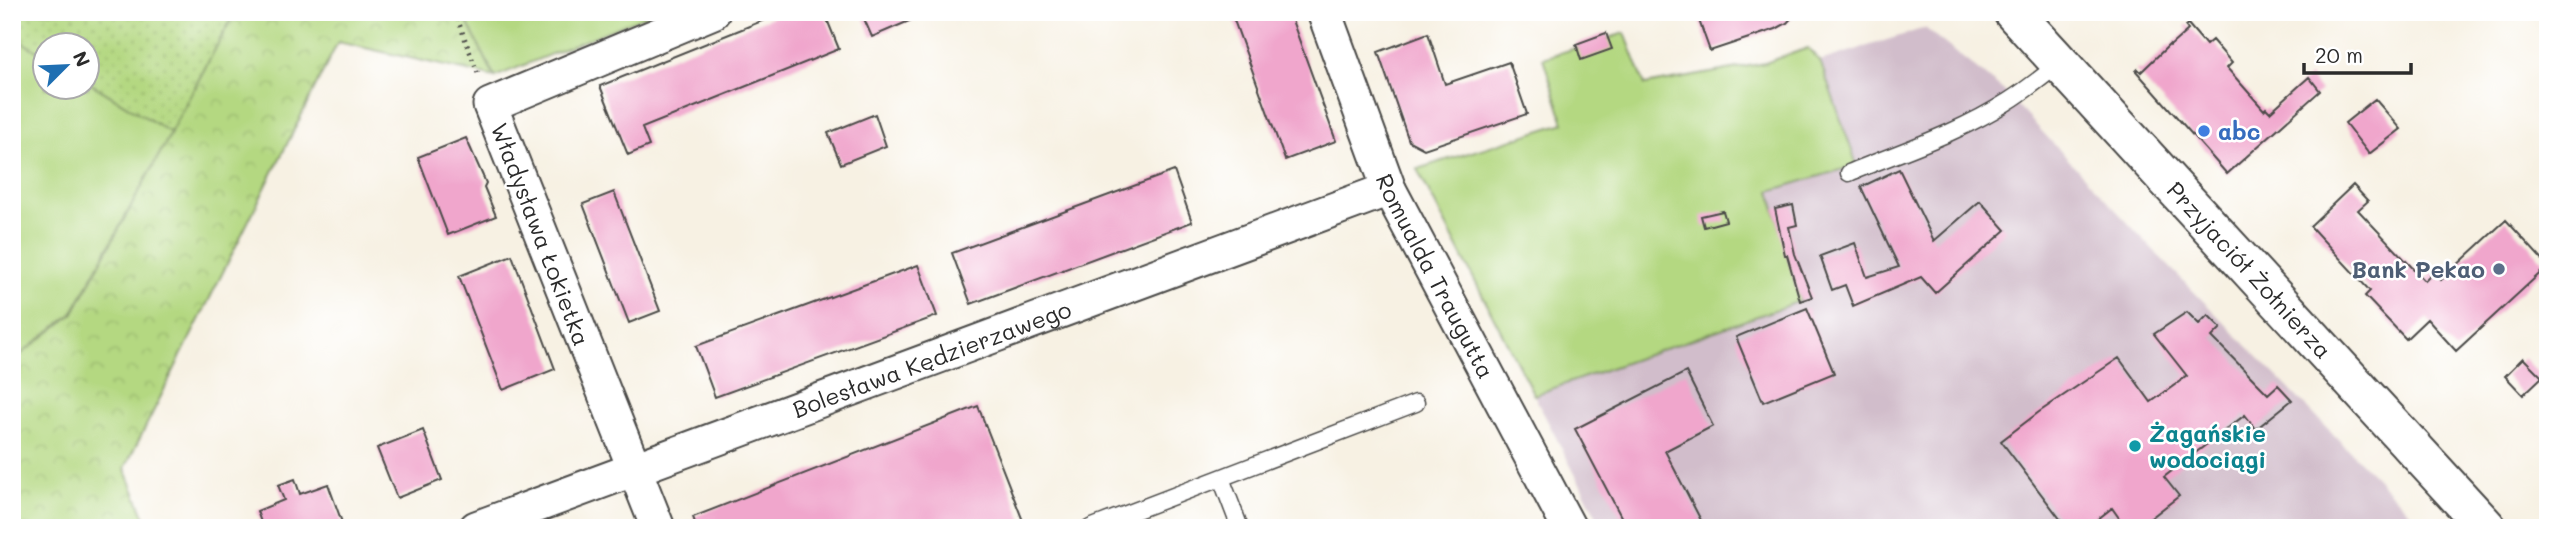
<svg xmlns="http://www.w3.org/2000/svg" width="2560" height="540" viewBox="0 0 2560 540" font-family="Mali,sans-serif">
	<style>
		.industrial { fill: #d1bdcb }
		.grass { fill: url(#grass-dots); stroke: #708256; stroke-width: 2 }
		.park { fill: url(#park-crowns); stroke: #708256; stroke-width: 2 }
		.garden { fill: #b4d881; stroke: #708256; stroke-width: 2 }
		.building { fill: #f0a6cc }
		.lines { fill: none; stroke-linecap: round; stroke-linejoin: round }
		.lane-casing { stroke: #4a4947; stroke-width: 19 }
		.street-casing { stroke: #4a4947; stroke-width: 37 }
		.secondary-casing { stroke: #4a4947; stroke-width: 42 }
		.path { stroke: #4a4947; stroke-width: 4.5; stroke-dasharray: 2 5; stroke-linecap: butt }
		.lane { stroke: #fff; stroke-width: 16 }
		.street { stroke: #fff; stroke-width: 33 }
		.secondary { stroke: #fff; stroke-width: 38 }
		.shop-dot { fill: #3f7fe0; stroke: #fff; stroke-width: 2.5 }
		.service-dot { fill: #5c6f8a; stroke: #fff; stroke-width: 2.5 }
		.culture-dot { fill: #0f9aa8; stroke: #fff; stroke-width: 2.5 }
		.labels { text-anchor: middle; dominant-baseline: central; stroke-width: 5; stroke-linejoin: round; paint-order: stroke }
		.shop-label { font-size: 23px; font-weight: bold; fill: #366cbe; stroke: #fff; text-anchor: start }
		.street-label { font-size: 23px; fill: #2b2b2b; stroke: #fff }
		.service-label { font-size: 23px; font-weight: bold; fill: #4e5e75; stroke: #fff; text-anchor: end }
		.culture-label { font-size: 23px; font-weight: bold; fill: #0d838f; stroke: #fff; text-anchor: start }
	</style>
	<defs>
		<pattern id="grass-dots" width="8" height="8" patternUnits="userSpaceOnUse" patternTransform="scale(1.75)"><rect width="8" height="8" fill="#b4d881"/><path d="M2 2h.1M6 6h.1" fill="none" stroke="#9bba70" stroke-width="1.8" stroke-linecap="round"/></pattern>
		<pattern id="park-crowns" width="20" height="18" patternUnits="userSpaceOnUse" patternTransform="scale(1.75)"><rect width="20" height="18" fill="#b4d881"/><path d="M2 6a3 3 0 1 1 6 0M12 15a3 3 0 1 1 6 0" fill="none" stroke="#9bba70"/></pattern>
	</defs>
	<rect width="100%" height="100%" fill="#fff"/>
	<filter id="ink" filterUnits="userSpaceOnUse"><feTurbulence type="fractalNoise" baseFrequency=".0143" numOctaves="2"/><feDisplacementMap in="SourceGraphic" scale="14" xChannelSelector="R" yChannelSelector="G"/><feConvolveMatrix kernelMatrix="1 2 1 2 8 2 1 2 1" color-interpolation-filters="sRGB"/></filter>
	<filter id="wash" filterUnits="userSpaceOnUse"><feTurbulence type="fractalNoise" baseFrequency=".00686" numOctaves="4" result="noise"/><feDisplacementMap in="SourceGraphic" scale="28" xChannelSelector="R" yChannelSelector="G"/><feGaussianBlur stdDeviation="1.57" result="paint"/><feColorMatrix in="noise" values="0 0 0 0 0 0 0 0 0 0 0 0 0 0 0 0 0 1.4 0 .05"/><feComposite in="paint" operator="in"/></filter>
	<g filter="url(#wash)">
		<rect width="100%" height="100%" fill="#f7f1e3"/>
		<path class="industrial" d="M1925,28L2003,90L2161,258L2425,528H1603L1534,395L1799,301L1770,191L1857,165L1820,61Z"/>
		<path class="grass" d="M12,12H235L171,133L88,82V46H46L45,56L12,36Z"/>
		<path class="park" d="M235,12H462L495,77L338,42L125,468L149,528H12V361L73,314Z"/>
		<path class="garden" d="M462,12H655L495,77Z
			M1625,33L1645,85L1765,63L1808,48L1820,61L1857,165L1770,191L1800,301L1534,395L1417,169L1564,123L1543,58Z
			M12,36L45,56L46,88H88V82L171,133L72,314L12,361Z"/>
		<g id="blocks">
			<path class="building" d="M784,12H824L839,49L642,128L649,146L628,155L600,86Z
				M861,12H930L872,37Z
				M1231,12H1289L1336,141L1285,160Z
				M1696,12H1797L1787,23L1776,29L1710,51Z
				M2188,24L2206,45L2212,40L2232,63L2227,68L2264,110L2266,108L2270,112L2309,77L2320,91L2227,174L2136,71L2138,69L2141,72L2169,45L2170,46L2188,30L2185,26Z
				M1428,33L1445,84L1509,62L1527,114L1424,149L1409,141L1378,52Z
				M1606,33L1612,49L1581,60L1576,44Z
				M2375,99L2401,129L2369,154L2345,123Z
				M875,114L886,146L841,164L828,133Z
				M466,138L486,183L484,187L496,216L448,235L418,157Z
				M1899,169L1934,241L1980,201L2006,230L1935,293L1921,277L1853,306L1845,285L1832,290L1820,256L1855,243L1867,277L1899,267L1861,187Z
				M1174,171L1192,222L971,304L952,253Z
				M2353,185L2368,201L2358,210L2425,281L2434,272L2441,280L2506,220L2548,266L2456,351L2427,319L2406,339L2365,296L2370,291L2310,226Z
				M614,192L660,311L629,323L583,204Z
				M1793,205L1797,225L1789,227L1795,254L1812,297L1800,301L1787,255H1785L1775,209Z
				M1723,211L1726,221L1704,227L1701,216Z
				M512,255L555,369L503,390L459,276Z
				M918,265L937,316L715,397L696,346Z
				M1807,308L1834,373L1763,402L1736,337Z
				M2187,312L2199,324L2208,315L2221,328L2212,337L2268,394L2278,385L2292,400L2256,429L2245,415L2164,477L2179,496L2138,528H2126L2112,508L2098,519L2105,528H2067L2001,441L2039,412L2119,358L2151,402L2187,376L2154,334Z
				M2523,358L2542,377L2523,395L2505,376Z
				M1686,372L1713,426L1665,451L1705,528H1627L1575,429Z
				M978,406L1023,521L1006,528H697L693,517Z
				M423,430L442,480L397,498L377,448Z
				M295,479L300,494L328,484L344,528H263L257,511L284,500L278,485Z"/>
		</g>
	</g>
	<g filter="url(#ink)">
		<use href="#blocks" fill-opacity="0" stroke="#4a4947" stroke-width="2"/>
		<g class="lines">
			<g class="lane-casing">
				<path id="lane" d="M1849,173C1902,151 1959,133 2007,102C2025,91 2042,77 2059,64
					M1221,478L1240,528
					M1090,528L1416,403"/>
			</g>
			<g class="street-casing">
				<g id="street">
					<path id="s1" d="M1324,12L1389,189L1569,528"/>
					<path id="s2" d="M476,528L1389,189"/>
					<path d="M658,528L490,105L713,12"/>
				</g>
			</g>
			<g class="secondary-casing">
				<g id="secondary">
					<path id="s3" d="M2013,12L2487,528"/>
				</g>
			</g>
			<path class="path" d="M455,12L478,74"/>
			<use href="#lane" class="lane"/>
			<use href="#street" class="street"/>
			<use href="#secondary" class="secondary"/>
		</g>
	</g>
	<circle class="shop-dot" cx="2204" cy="131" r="7"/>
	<circle class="service-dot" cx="2499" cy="269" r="7"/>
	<circle class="culture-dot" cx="2135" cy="446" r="7"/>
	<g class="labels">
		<g class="shop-label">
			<text x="2218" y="131">abc</text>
		</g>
		<g class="street-label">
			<text transform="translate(541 234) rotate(69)">Władysława Łokietka</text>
			<text stroke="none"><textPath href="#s3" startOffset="350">Przyjaciół Żołnierza</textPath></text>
			<text stroke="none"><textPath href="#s1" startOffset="287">Romualda Traugutta</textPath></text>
			<text stroke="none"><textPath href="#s2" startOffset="486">Bolesława Kędzierzawego</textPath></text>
		</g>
		<g class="service-label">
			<text x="2485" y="269">Bank Pekao</text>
		</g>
		<g class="culture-label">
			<text x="2149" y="433">Żagańskie<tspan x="2149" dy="26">wodociągi</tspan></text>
		</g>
	</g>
	<rect width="2560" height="540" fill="none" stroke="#fff" stroke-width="42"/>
	<g transform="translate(66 66) rotate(66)"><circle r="33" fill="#ffffff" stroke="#aaaaaa" stroke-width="2"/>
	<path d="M0-5L12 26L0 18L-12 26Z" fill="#1f6fb2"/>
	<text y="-10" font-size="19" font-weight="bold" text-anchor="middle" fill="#2b2b2b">N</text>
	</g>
	<path d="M2304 63v10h107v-10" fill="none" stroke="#2b2b2b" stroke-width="3.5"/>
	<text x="2315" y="63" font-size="21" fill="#2b2b2b" stroke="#ffffff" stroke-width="5" paint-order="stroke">20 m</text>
</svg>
